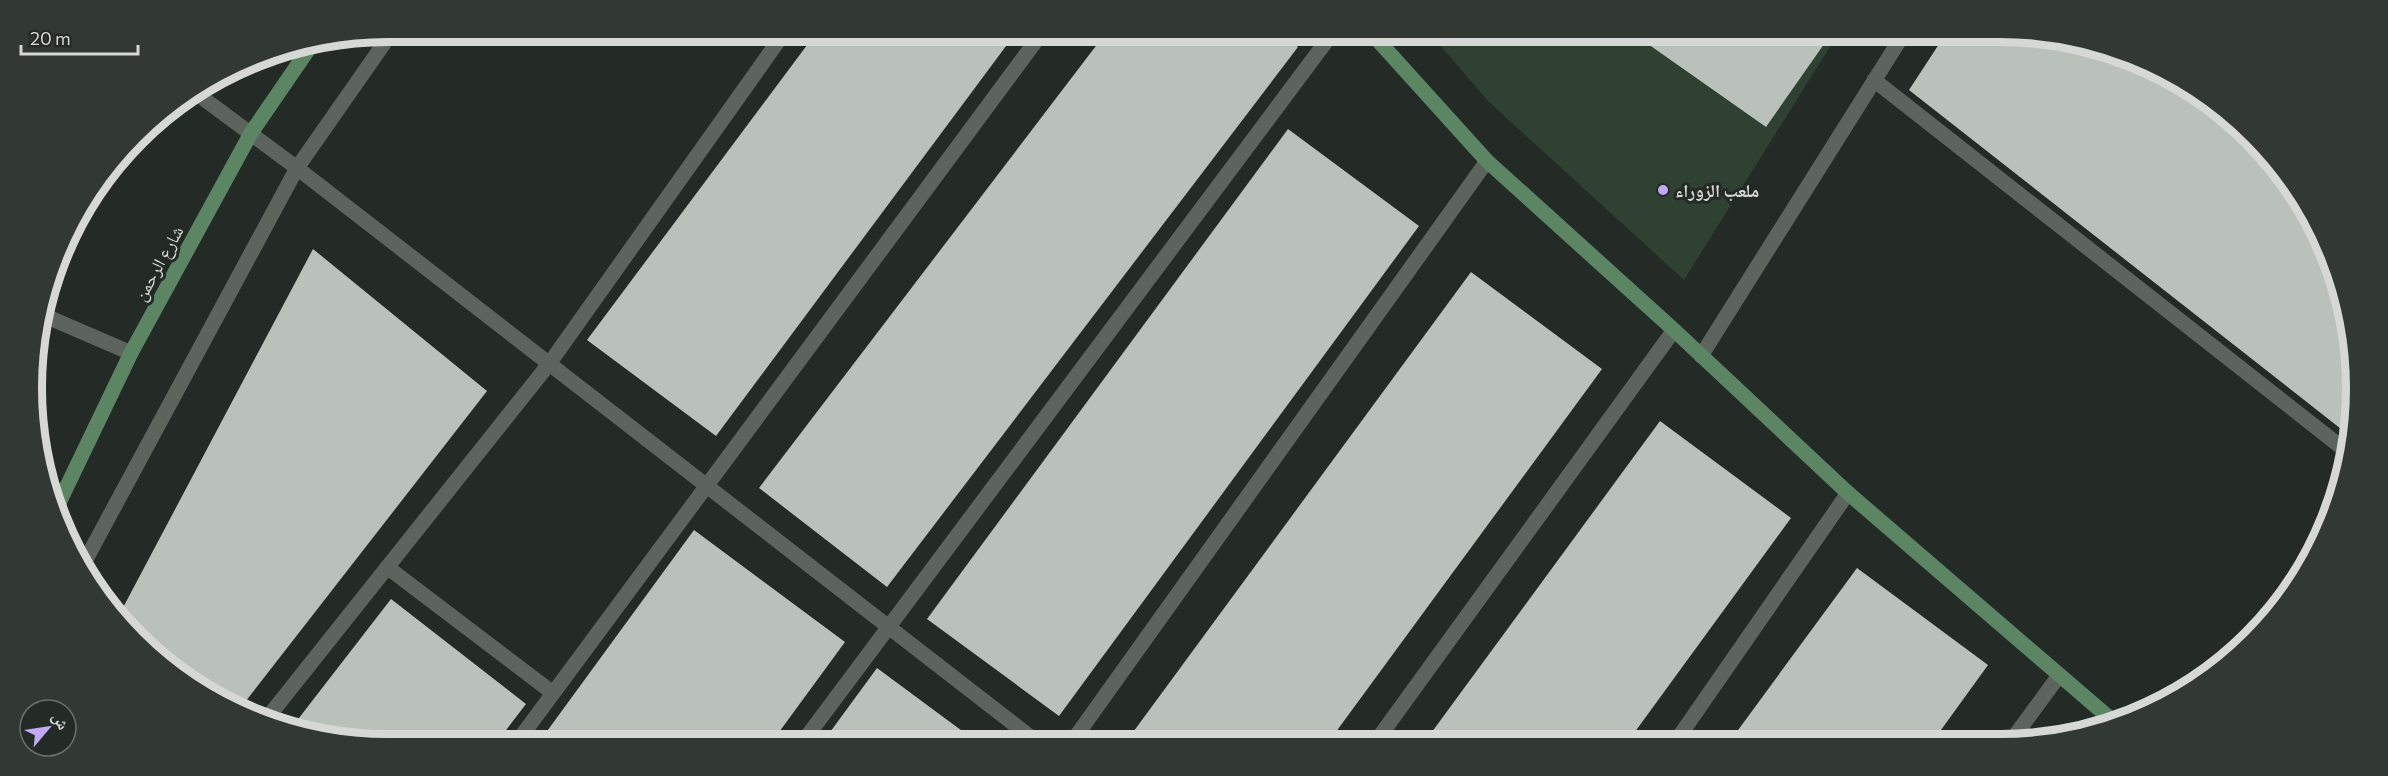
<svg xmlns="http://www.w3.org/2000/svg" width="2388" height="776" viewBox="0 0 2388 776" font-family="Commissioner,'Noto Naskh Arabic',sans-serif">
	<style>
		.green { fill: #2f4231 }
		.building { fill: #bac1ba }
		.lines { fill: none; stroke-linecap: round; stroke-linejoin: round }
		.lane { stroke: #5d645e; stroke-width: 15 }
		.street { stroke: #5d645e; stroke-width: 15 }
		.secondary { stroke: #5b8563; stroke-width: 15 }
		.poi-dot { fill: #bfa9f4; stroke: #242a25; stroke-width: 2 }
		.labels { text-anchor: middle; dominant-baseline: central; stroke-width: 6; stroke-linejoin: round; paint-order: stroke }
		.poi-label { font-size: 18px; font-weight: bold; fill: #d5d8d5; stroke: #242a25; text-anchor: start }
		.street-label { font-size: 18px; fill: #d5d8d5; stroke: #242a25 }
		.rim { fill: none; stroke: #d5d8d5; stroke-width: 8 }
	</style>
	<rect width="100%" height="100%" fill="#242a25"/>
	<path class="green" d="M1432,36L1836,37L1684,280L1488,101Z"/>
	<path class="building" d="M816,33L1015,34L716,436L587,340Z
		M1105,34L1283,35L1298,47L887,587L759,488Z
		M1638,37H1829L1766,127Z
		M1943,38H2070L2198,92L2297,190L2350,319V436L1909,90Z
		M1288,129L1419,226L1059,716L927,619Z
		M313,249L487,391L242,706L190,685L118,617Z
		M1471,272L1602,369L1330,740L1128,739Z
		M1660,421L1791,518L1629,740H1426Z
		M694,530L845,642L774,739L542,738Z
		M1857,568L1988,665L1933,741H1730Z
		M391,599L526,704L500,738H318L292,727Z
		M877,668L973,739H825Z
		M2048,730L2059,738L2039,741Z"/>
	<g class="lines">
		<path class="lane" d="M84,563L297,168L392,32"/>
		<path class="street" d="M1874,80L2350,454
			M196,93L297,168L1033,739
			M43,315L131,353
			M1701,356L1901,38
			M387,567L553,693
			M268,717L549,364L784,33
			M520,738L1041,34
			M805,739L1331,35
			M1074,739L1487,161
			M1377,740L1674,330
			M1676,741L1848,493
			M2011,741L2058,677"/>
		<path class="secondary" d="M1374,36L1487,161L1674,330L1848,493L2113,721
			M57,507L131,353L251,133L310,47"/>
	</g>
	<circle class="poi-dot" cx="1663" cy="190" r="6"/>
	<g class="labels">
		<g class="poi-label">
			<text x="1675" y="190">ملعب الزوراء</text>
		</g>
		<g class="street-label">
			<text transform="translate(158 263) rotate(-61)">شارع الرحمن</text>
		</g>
	</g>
	<path d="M0 0H2388V776H0ZM388 42H2000A346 346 0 0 1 2346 388V388A346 346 0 0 1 2000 734H388A346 346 0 0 1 42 388V388A346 346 0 0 1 388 42Z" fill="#323833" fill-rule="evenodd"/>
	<path class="rim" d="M388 42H2000A346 346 0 0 1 2346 388V388A346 346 0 0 1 2000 734H388A346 346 0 0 1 42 388V388A346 346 0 0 1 388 42Z"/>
	<g transform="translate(48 728) rotate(61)"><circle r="28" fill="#242a25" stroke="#6b706b" stroke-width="1.5"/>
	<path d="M0-4.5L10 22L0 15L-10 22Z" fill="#bfa9f4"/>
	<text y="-9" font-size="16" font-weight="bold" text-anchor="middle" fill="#d5d8d5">ش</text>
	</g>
	<path d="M21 45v9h117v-9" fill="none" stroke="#d5d8d5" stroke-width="3"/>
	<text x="30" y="45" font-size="18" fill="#d5d8d5" stroke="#242a25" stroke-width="4.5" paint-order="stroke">20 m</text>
</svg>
